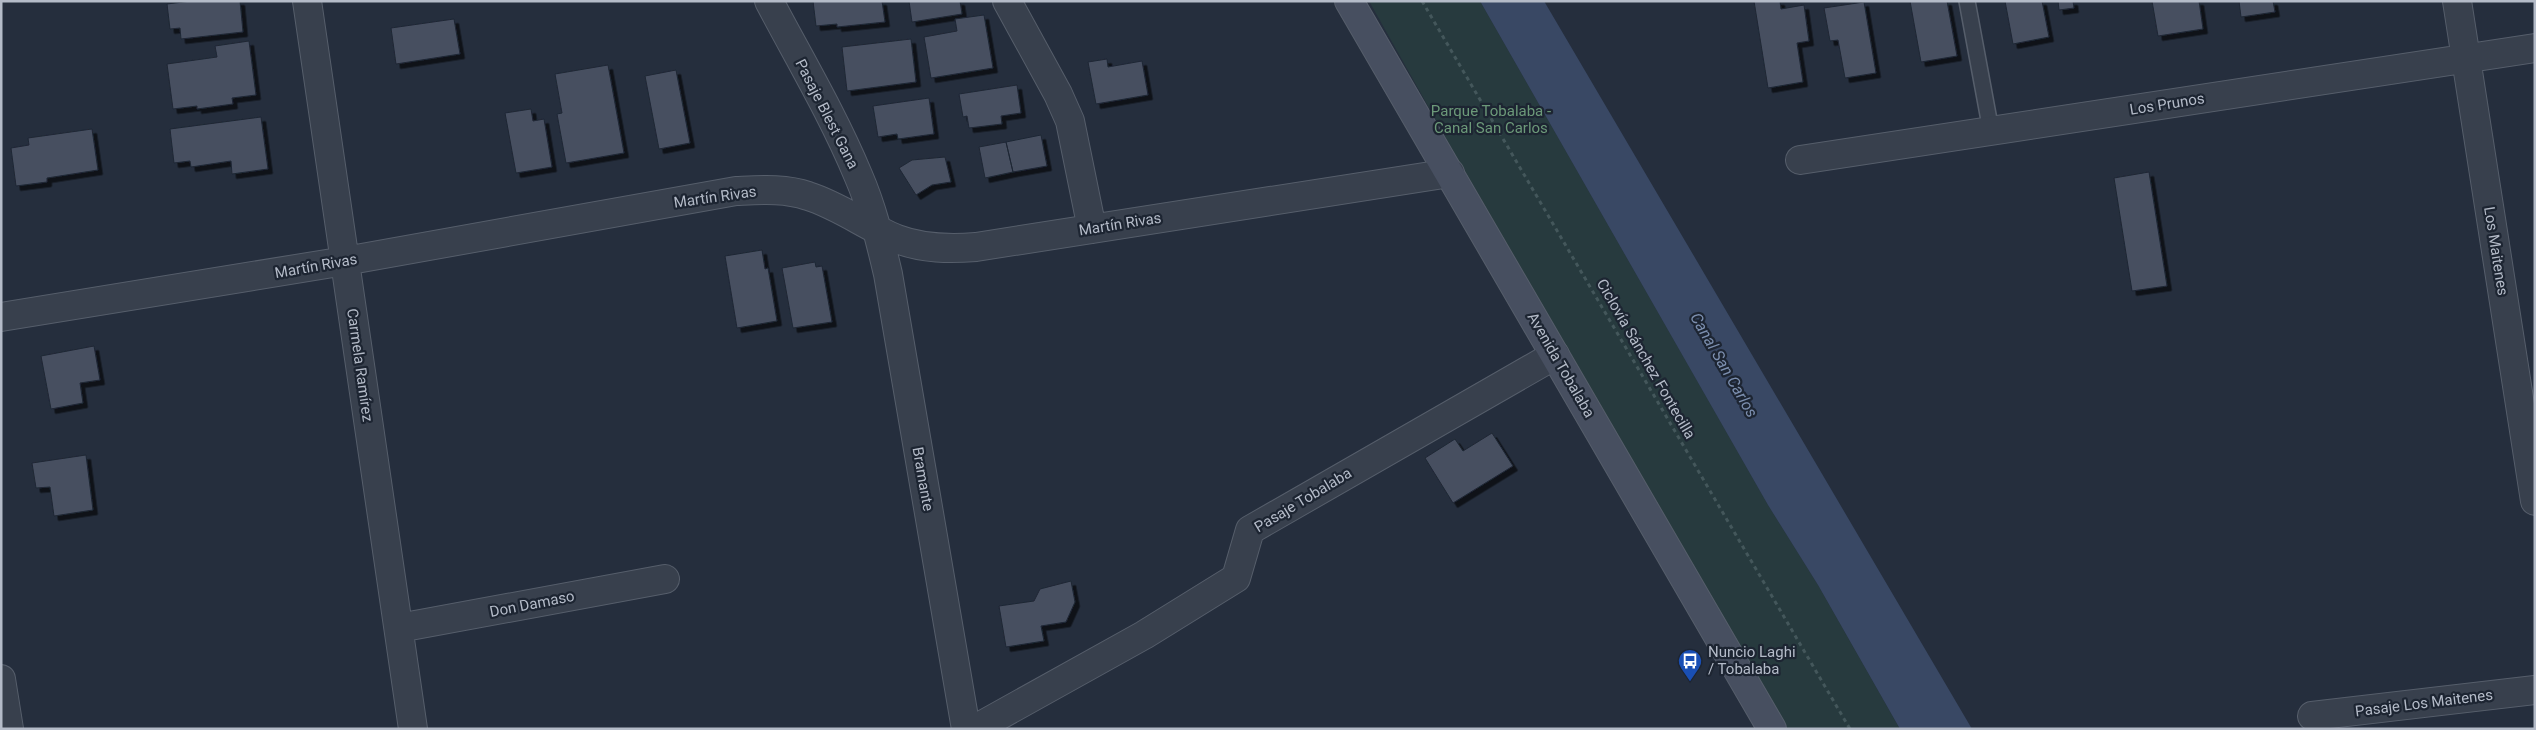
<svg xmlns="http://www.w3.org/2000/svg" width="2536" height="730" viewBox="0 0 2536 730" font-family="Roboto,sans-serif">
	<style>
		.green { fill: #273a3e }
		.water { fill: #394864 }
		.building { fill: #464f61; stroke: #1f2734; filter: url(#shadow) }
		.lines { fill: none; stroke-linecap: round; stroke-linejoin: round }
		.lane-casing { stroke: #565e6b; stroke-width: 18 }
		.street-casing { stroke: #565e6b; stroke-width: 30 }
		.secondary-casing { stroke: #565e6b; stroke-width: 30 }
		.path { stroke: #44575b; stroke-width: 3; stroke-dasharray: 4 4; stroke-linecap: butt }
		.lane { stroke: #38404d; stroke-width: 15 }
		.street { stroke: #38404d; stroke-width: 28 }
		.secondary { stroke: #474f60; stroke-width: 28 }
		.labels { text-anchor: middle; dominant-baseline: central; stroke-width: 4.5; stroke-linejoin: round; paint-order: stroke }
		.street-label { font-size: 15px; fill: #b4bbc8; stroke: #1d2532 }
		.park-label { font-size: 15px; fill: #6c9979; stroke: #1d2532 }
		.poi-label { font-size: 15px; fill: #b4bbc8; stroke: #1d2532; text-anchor: start }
		.water-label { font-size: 16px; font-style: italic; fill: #7c8faf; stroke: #1d2532 }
	</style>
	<defs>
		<filter id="shadow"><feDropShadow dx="4.5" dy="4.5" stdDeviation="0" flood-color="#0009"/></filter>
	</defs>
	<rect width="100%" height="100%" fill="#252e3d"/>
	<path class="green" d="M1369,1H1480L1768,505L1818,585L1900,729H1788L1451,147Z"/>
	<path class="water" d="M1480,1H1544L1972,729H1900L1818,585L1768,505Z"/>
	<path class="building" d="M191,1H240L243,32L181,39L180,28L170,29L167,4Z
		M813,1H882L885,22L837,27V24L816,26Z
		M909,1H960L962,14L912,22Z
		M1754,1H1780L1781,9L1804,5L1809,41L1797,43L1803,82L1768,88Z
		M1910,1H1947L1957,56L1921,62Z
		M2005,1H2042L2049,37L2013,44Z
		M2058,1H2073L2074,8L2059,10Z
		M2152,1H2199L2203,29L2158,36Z
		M2239,1H2273L2275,12L2241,17Z
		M1864,2L1876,73L1845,78L1838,40L1830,41L1824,8Z
		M984,15L993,68L931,78L924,37L957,31L955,19Z
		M454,19L460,54L396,64L391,28Z
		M911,39L916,82L847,91L842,47Z
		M249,41L256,95L232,98L233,104L197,109V106L173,109L167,64L217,57L215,46Z
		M1107,59L1108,67L1142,61L1148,95L1096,104L1088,62Z
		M608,65L624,153L566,163L557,114L562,113L555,74Z
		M676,70L690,143L659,149L645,76Z
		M1017,85L1021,113L1001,116L1002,124L969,128L967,116L963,117L959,94Z
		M929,98L934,134L898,139L897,134L878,137L873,106Z
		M531,109L533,121L544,119L552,167L516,173L505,113Z
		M261,117L268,169L232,174L231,161L191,167L190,161L174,163L170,129Z
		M92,129L98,170L47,178V182L16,186L11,148L29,145L28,138Z
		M1041,135L1047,166L1013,172L1006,142Z
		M1006,142L1013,172L985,178L979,147Z
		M945,157L951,182L932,185L916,195L899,168L912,160Z
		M2149,172L2167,286L2132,291L2114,178Z
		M762,250L765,269L768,268L777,321L737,328L725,256Z
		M815,262L816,267L822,266L832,322L793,328L782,268Z
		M94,346L100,380L80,383L83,403L51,409L41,356Z
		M1492,433L1513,466L1453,503L1425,458L1455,439L1463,451Z
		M86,455L93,510L54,516L50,487L36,488L32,463Z
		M1071,581L1075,602L1066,622L1041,626L1044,641L1006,647L999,606L1034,601L1040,589Z"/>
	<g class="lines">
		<g class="lane-casing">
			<path id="lane" d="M1967,1L1991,131"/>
		</g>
		<g class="street-casing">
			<path id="street" d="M307,1L413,729
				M769,1C799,58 833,115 858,175C872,207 880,240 888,274L966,729
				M1007,1L1058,94L1070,121L1092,229
				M2457,1L2535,501
				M1800,160L2535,48
				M1,317L345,261L736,191C760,190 785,188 808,196C840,206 867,227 897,239C923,249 950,249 976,247L1450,173
				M399,628L665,579
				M1,679L9,729
				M2312,716L2535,690
				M975,729L1144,635L1236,578L1250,530L1555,355"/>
		</g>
		<g class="secondary-casing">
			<path id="secondary" d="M1349,1L1772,729"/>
		</g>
		<path class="path" d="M1422,1L1850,729"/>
		<use href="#lane" class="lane"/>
		<use href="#street" class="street"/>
		<use href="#secondary" class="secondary"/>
	</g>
	<defs>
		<g id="bus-pin" transform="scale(1.25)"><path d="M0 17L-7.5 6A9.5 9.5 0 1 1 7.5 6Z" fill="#1a4fb4" stroke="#1d2532"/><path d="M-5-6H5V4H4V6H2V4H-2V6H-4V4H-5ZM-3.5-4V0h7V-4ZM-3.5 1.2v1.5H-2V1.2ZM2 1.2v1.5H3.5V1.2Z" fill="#fff"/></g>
	</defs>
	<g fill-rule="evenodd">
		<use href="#bus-pin" x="1690" y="661"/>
	</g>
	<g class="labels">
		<g class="street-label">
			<text transform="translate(2167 104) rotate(-9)">Los Prunos</text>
			<text transform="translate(827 114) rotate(63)">Pasaje Blest Gana</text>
			<text transform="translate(715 197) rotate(-8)">Martín Rivas</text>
			<text transform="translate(1120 224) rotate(-9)">Martín Rivas</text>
			<text transform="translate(2496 251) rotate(81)">Los Maitenes</text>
			<text transform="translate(316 266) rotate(-10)">Martín Rivas</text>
			<text transform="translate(1646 359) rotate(60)">Ciclovía Sánchez Fontecilla</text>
			<text transform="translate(360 365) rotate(82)">Carmela Ramírez</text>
			<text transform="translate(1561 365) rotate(60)">Avenida Tobalaba</text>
			<text transform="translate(923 479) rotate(80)">Bramante</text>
			<text transform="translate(1303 500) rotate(-31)">Pasaje Tobalaba</text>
			<text transform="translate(532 604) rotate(-11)">Don Damaso</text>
			<text transform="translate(2424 703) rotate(-7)">Pasaje Los Maitenes</text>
		</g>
		<g class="park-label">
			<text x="1491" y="111">Parque Tobalaba -<tspan x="1491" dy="17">Canal San Carlos</tspan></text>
		</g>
		<g class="poi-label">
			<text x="1708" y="652">Nuncio Laghi<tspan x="1708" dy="17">/ Tobalaba</tspan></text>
		</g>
		<g class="water-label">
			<text transform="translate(1724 365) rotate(60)">Canal San Carlos</text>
		</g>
	</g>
	<rect width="2536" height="730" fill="none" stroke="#b4bbc8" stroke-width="5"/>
</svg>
